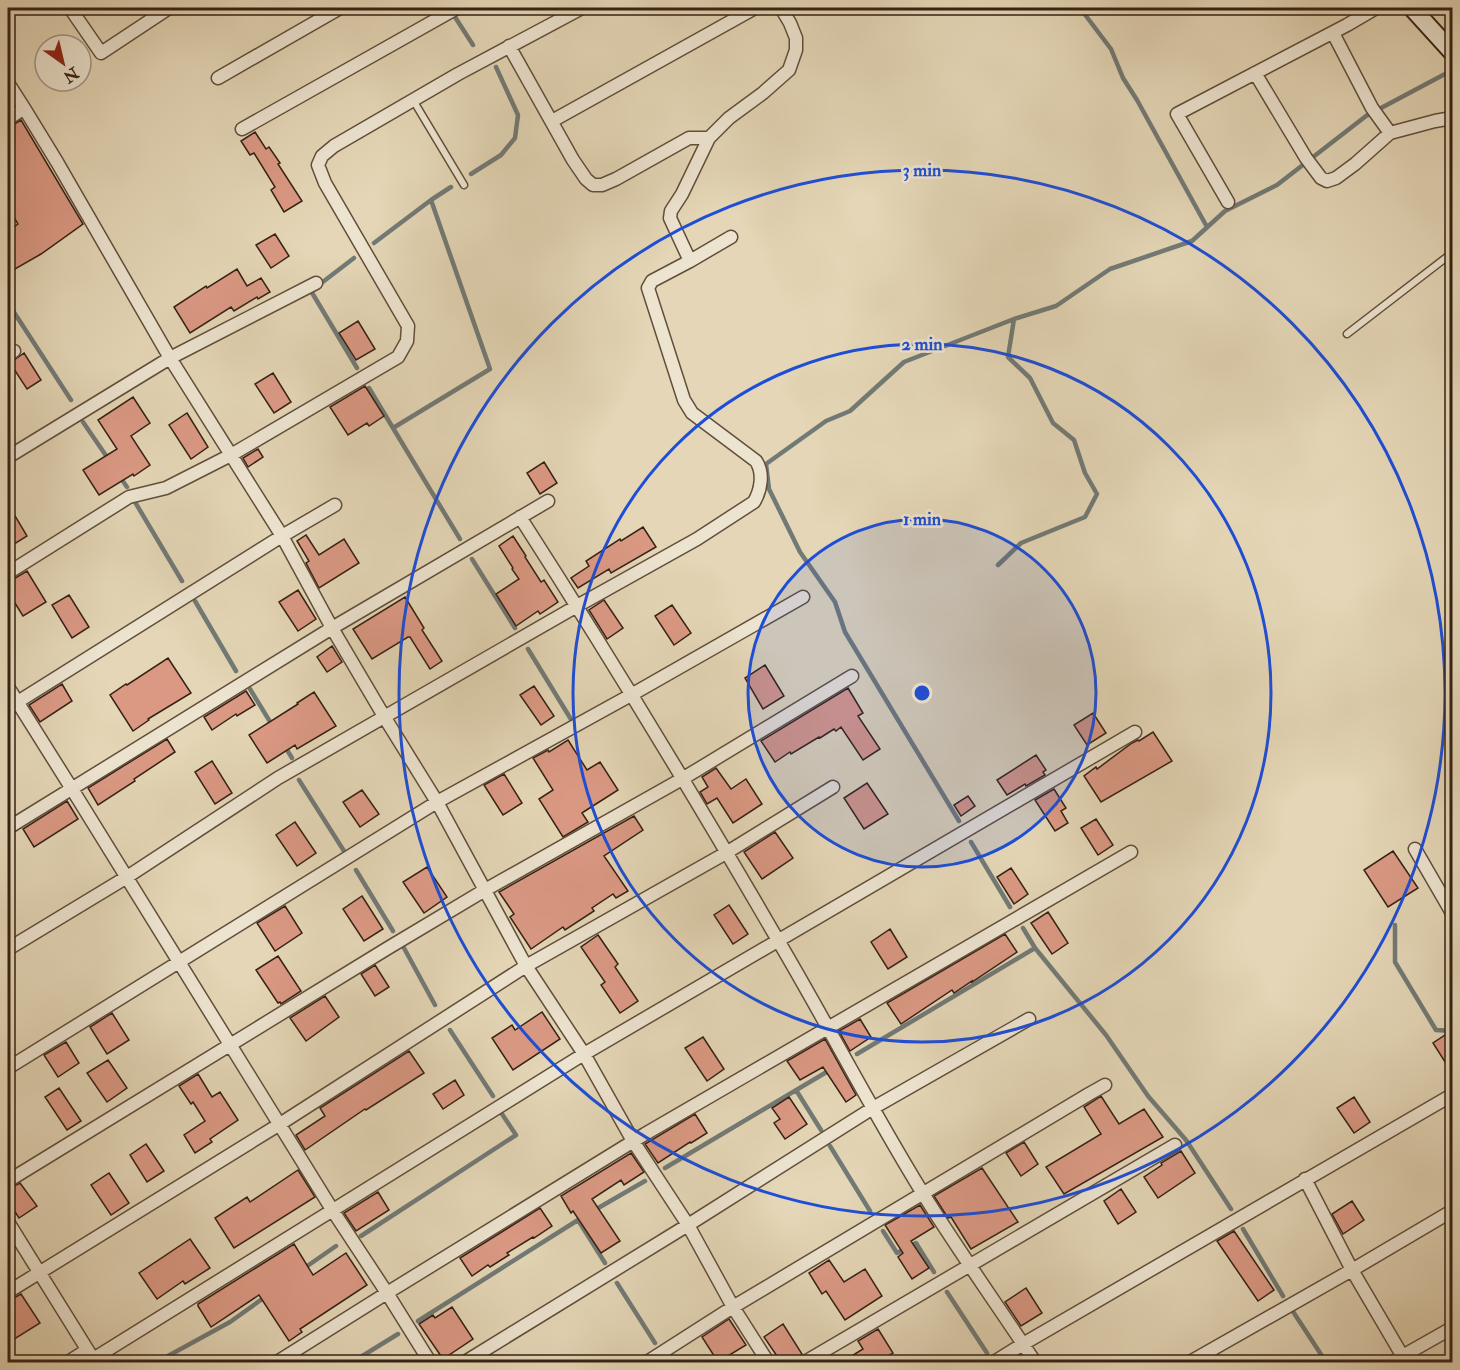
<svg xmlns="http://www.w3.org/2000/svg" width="1460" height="1370" viewBox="0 0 1460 1370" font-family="'IM FELL Double Pica',serif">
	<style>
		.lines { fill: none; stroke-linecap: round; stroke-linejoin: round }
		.stream { stroke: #727a76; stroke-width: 4.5 }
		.building { fill: #db9984; stroke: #352114; stroke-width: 1.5 }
		.service-casing { stroke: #614e3c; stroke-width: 9 }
		.minor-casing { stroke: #614e3c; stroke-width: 15 }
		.secondary-casing { stroke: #352114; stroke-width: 20 }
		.service { stroke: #ede4d0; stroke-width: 6 }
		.minor { stroke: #ede4d0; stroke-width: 12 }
		.secondary { stroke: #ede4d0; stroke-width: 16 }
		.ring { fill: none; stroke: #1d4ed8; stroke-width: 3 }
		.centre { fill: #1d4ed8; stroke: #ede4d0; stroke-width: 3 }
		.ring-label { font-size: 18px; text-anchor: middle; font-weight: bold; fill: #1d4ed8; stroke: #ede4d0; stroke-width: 5; stroke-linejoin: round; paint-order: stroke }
	</style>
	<rect width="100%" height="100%" fill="#e4d6b6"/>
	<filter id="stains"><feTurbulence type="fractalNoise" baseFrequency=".00333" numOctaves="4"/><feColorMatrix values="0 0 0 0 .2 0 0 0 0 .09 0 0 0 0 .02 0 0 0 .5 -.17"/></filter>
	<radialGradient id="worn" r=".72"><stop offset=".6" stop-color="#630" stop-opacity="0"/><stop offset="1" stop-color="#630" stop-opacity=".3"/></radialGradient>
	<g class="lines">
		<path class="stream" d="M1080,8L1111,49L1123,78L1137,100L1207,227
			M455,17L473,45
			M471,174L501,155L515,138L518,115L496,67
			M451,187L431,200L490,369L393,428L460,539
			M374,243L431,200
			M354,258L311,291L357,368
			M8,303L71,400
			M369,388L393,428
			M83,422L109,460
			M120,477L127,487
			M135,502L182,581
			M472,559L515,628
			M998,565L1021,543L1085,517L1097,494L1085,473L1074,440L1053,423L1030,378L1008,357L1014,319
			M195,601L236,671
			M528,649L572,721
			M250,689L272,725
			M284,745L292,758
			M299,780L344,851
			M959,821L845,632L835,602L800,552L769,489L766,464L826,421L850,411L904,362L1014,319L1056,306L1110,269L1192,241L1225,211L1277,185L1366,116L1445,74
			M971,842L1010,907
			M356,870L393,931
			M1395,925V962L1436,1030L1452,1031
			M404,948L435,1005
			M1035,948L1106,1035L1148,1096L1186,1140L1231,1209
			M450,1030L493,1096
			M857,1054L1035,948L1023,928
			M796,1090L821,1130
			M830,1146L870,1211
			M665,1168L830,1070
			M593,1211L645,1181
			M1243,1229L1283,1296
			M883,1231L897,1253L916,1243L934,1272
			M361,1236L516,1135L502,1114
			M303,1269L336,1246
			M617,1283L655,1343
			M947,1292L987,1353
			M1292,1310L1326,1362
			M418,1321L578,1220L605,1263
			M157,1362L230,1322L265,1297
			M362,1362L359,1358L398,1334"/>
	</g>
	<path class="building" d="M21,120L83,224L41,254L8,273V231L18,224L8,207V128Z
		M255,132L266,149L269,147L280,163L278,164L302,201L284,212L271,190L275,187L254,153L250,155L241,141Z
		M275,234L289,256L271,268L256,245Z
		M237,269L247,286L261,278L270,292L258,299L257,297L234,311L231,307L190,333L174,307L206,286L207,288Z
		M358,321L375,349L356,360L339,333Z
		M24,353L41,380L27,389L10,363Z
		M273,373L291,402L274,413L255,384Z
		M365,386L384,416L369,426L367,423L348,435L330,407Z
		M133,397L150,423L131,436L150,465L134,476L133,474L99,495L83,470L117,449L98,420Z
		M187,413L208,447L191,459L169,425Z
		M258,449L263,457L248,467L243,458Z
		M544,462L557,483L540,494L527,473Z
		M8,504L27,536L8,548Z
		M643,527L656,547L611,573L609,569L578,588L571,578L589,566L586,561L620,539L621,541Z
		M306,535L319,555L344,539L359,563L319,588L306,563L309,561L297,541Z
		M513,536L526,556L525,557L541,582L544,580L558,602L540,614L538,611L516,626L496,594L519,579L512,569L513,568L499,546Z
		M27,571L46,602L23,616L8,592V581L12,580Z
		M298,590L316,619L298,631L279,602Z
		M69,595L89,627L72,638L52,605Z
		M405,597L424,628L422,630L442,661L430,669L410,637H408L372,659L353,629Z
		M604,600L623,628L607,639L589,610Z
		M672,605L691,633L674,645L655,616Z
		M332,646L342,662L327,672L317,657Z
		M168,658L191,693L148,719L149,720L133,731L110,695L126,684L127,685Z
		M765,665L784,696L763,709L745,678Z
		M62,684L72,701L40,722L29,705Z
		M534,686L554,716L541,725L520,695Z
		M848,688L863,713L858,716L880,749L863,760L841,727L836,731L834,729L820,738L819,737L791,754L790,752L775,762L761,741Z
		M246,691L255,705L237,716L236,714L212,730L204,717Z
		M314,692L336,726L297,749L295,745L267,763L249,735L298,704L297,703Z
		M1093,713L1106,733L1087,745L1074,725Z
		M1153,732L1172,761L1101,802L1084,776L1096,767L1097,769L1132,743L1138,740L1139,741Z
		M167,739L175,752L134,779L135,781L98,805L88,788Z
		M568,740L587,770L600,762L618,790L585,811L582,813L588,822L563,837L539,799L553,790L533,758L548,750L549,752Z
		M1036,755L1046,770L1043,772L1045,775L1026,786L1025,784L1007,795L997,780Z
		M212,761L232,793L215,804L195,772Z
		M716,768L731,789L746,779L762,804L733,823L717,798L707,804L700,792L708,787L702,777Z
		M504,774L522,803L503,815L484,785Z
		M867,783L888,814L864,829L844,798Z
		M1054,789L1066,808L1061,811L1068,823L1055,831L1035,800Z
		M362,790L379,814L360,827L343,802Z
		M968,796L975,806L961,816L954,805Z
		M67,801L78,819L34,847L23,829Z
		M634,816L643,830L604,856L628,891L616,898L613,894L592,908L594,911L565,930L563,927L531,949L510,917L514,914L499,892Z
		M1096,819L1113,845L1098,855L1081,828Z
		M295,822L316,853L297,866L276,835Z
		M775,832L793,858L762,879L744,852Z
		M1393,851L1418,888L1388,907L1364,870Z
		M427,867L447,897L424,913L403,882Z
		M1011,868L1028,894L1014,904L997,877Z
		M362,896L383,929L364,941L343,909Z
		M729,905L748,934L733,944L714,915Z
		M285,906L302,933L275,951L257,923Z
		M1048,912L1068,943L1052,954L1031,923Z
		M890,929L907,957L888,969L871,942Z
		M1005,934L1017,952L972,982V981L954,993L952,990L901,1024L887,1003Z
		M598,935L618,964L615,967L638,1001L620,1013L601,985L605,982L581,947Z
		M278,956L301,991L281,1004L280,1002L278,1003L256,970Z
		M375,965L389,987L375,996L361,974Z
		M325,996L339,1017L306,1041L290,1018Z
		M542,1012L560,1039L513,1070L492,1038L512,1025L515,1030Z
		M112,1013L129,1040L107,1054L90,1027Z
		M860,1019L871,1037L850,1051L839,1031Z
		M1448,1033L1452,1041V1073L1433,1043Z
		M703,1037L724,1069L707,1081L685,1048Z
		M825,1039L856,1095L846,1102L823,1067L800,1080L787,1061Z
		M66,1042L79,1063L58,1077L44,1055Z
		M409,1051L424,1073L366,1110L365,1109L305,1150L296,1135L325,1116L320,1108Z
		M108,1060L127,1088L107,1102L87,1073Z
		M198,1074L212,1097L220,1092L238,1120L210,1139L212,1142L195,1153L184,1135L205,1121L193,1102L191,1104L179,1086Z
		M455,1080L464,1095L443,1109L433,1094Z
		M59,1088L81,1121L67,1130L45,1097Z
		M1101,1096L1119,1124L1144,1109L1163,1137L1064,1194L1046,1167L1101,1134L1084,1107Z
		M789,1097L807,1124L785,1139L774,1123L780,1119L772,1108Z
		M1354,1097L1370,1122L1354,1133L1337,1108Z
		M695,1114L707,1133L691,1143L690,1142L658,1163L645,1144Z
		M1024,1142L1038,1164L1021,1176L1006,1153Z
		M146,1144L164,1171L147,1182L130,1155Z
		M1181,1151L1195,1173L1158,1198L1144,1177L1162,1165L1161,1163Z
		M631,1153L644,1172L624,1185L621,1180L592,1199L620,1241L601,1253L573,1211L571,1213L561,1196Z
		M982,1168L1018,1222L971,1249L951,1217L948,1218L934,1196Z
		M298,1170L315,1197L234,1248L215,1218L247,1197L250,1202Z
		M109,1173L129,1203L111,1215L91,1185Z
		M20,1183L37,1206L19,1218L8,1201V1189Z
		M1121,1189L1136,1212L1118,1224L1104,1201Z
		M378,1192L389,1210L356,1231L344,1213Z
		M1352,1201L1364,1220L1343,1234L1332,1214Z
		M920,1205L934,1227L911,1241L929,1268L912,1279L898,1257L903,1253L885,1225Z
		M540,1208L552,1226L534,1238L533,1237L507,1253L509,1255L490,1267L488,1265L472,1276L460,1258Z
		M1234,1231L1274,1290L1258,1301L1217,1241Z
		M190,1239L210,1268L185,1284L183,1281L157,1299L139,1273Z
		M294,1244L313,1275L346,1253L367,1285L300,1329L302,1332L289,1341L259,1295L211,1327L198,1306V1304Z
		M829,1260L844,1282L865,1269L882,1296L845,1320L826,1291L822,1294L809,1273Z
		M1026,1288L1042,1313L1021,1326L1005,1302Z
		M21,1294L40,1323L8,1343V1300L12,1299Z
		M452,1307L473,1339L443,1359L419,1324L433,1315L435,1318Z
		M729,1319L746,1345L718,1362L702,1337Z
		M783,1324L802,1354L798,1357L797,1362H781L764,1337Z
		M878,1329L893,1353L879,1362H842L863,1349L858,1341Z"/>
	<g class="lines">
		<g class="service-casing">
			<path id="service" d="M413,100L464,185
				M1347,334L1452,253"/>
		</g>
		<g class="minor-casing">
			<path id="minor" d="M70,8L101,53L169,8
				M1333,33L1372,108L1390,133
				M509,46L573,160L586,179L593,185H602L616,179L689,138H709
				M1255,73L1306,158L1321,178L1327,181L1336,178L1355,164L1390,133L1435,121L1452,118
				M218,78L340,8
				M8,83L24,108L57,162L170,358L282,536L332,628L385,718L437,802L526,966L584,1054L633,1141L688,1225L733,1307L768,1362
				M8,119L24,108
				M552,121L755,8
				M242,129L457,8
				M1228,202L1177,114L1347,25L1376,8
				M690,261L731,237
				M8,355L14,351
				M8,457L170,358L316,283
				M520,517C610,657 696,799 779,942C828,1025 872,1111 922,1192C958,1250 998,1306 1035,1362
				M8,573L129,497L166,488L231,455L398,357L407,341L408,326L325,183L318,165L322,156L334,146L458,74L582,8
				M8,687L72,789L333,1211L387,1293L430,1362
				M8,708L282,536L335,505
				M8,828L332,628L548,501
				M1415,849L1452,913
				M8,949L127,877L278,778L577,606L697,539L754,502C761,490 764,473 756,461L692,413L684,400L648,288L652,281L690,261L670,218L671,211L682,194L709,138L729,118L763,93L789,70L796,50V38L790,23L781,8
				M8,1068L437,802L631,695L803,597
				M1305,1179L1352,1270L1406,1362
				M8,1181L388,948L485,890L682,779L852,676
				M8,1222L95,1362
				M8,1292L280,1124L526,966L726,853L833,787
				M93,1359L584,1054L1135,732
				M68,1362L87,1350
				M277,1362L387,1293L645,1134L1131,852
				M465,1362L688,1225L873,1108L1029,1019
				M647,1362L733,1307L1089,1094L1105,1085
				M805,1362L1175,1145
				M994,1362L1023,1344L1452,1095
				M1190,1362L1352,1270L1452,1211
				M1392,1362L1452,1328"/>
		</g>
		<g class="secondary-casing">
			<path id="secondary" d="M1412,8L1452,52"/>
		</g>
		<use href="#service" class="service"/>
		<use href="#minor" class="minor"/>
		<use href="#secondary" class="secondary"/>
	</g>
	<circle cx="922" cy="693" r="174" fill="#1d4ed8" fill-opacity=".12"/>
	<g class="ring">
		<circle cx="922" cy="693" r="174"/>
		<circle cx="922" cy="693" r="349"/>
		<circle cx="922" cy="693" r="523"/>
	</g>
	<circle cx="922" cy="693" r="9" class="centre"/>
	<g class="ring-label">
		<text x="922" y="176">3 min</text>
		<text x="922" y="350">2 min</text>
		<text x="922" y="525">1 min</text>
	</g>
	<rect width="1460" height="1370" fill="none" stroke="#e4d6b6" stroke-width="30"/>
	<rect x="9" y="9" width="1442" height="1352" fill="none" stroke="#352114" stroke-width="3"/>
	<rect x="15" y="15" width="1430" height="1340" fill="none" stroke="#352114" stroke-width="1.5"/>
	<g transform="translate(63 63) rotate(146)"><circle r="28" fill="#ede4d0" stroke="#a39685" stroke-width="1.5"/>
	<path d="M0-4.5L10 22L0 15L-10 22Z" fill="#8f2418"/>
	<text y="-9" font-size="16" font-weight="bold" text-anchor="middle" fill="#352114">N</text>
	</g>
	<rect width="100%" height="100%" filter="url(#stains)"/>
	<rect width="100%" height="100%" fill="url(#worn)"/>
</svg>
